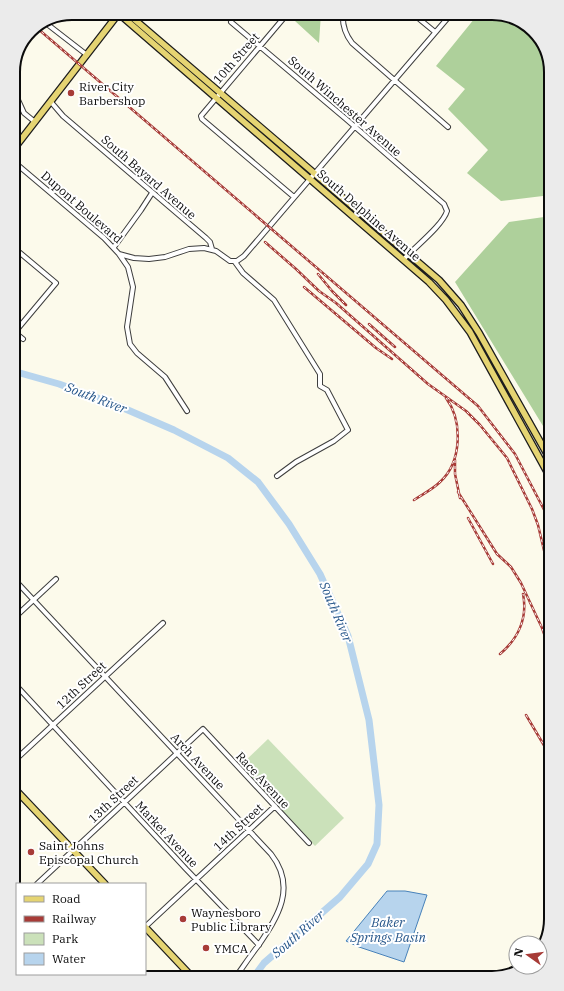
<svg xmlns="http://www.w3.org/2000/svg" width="564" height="991" viewBox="0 0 564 991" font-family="'IBM Plex Serif',serif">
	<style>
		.green { fill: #cbe1ba }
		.forest { fill: #aed09b }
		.water { fill: #b7d4ed; stroke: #4882ba }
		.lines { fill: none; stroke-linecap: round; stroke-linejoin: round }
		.river { stroke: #b7d4ed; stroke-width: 7 }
		.minor-casing { stroke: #3e3e3e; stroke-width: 6 }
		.major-casing { stroke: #1c1c1c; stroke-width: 8 }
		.minor { stroke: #fff; stroke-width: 4 }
		.major { stroke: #e5d472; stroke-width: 5.5 }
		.rail-casing { stroke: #a73b37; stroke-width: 2.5 }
		.rail { stroke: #fff; stroke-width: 1; stroke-dasharray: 3; stroke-linecap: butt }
		.poi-dot { fill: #a73b37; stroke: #fff; stroke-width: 1.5 }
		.labels { text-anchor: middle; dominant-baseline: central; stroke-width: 4; stroke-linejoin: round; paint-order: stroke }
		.street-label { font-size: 12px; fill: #0b0b0b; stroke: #fff }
		.poi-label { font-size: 12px; fill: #0b0b0b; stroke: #fff; text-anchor: start }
		.water-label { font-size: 13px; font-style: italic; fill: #26568a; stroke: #fff }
		.rim { fill: none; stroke: #0b0b0b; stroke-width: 2 }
	</style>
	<rect width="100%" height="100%" fill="#fcfaeb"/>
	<path class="green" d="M268,739L344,818L315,846L239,767Z"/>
	<path class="forest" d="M297,13H321L319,43L295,21Z
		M479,13H496L525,23L545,46L551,72V195L501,201L467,173L488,150L448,109L465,89L436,66Z
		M551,216V439L455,282L509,222Z"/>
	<path class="water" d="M387,891H405L427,895L404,962L359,947L346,941Z"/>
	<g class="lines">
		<path class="river" d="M13,371L59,384L114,404L174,430L228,458L258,482L289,524L320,574L348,636L369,720L379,805L377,844L368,864L340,897L264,963L253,978"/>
		<g class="minor-casing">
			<path id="minor" d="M288,13L201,116L202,119L294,197
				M343,13C342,24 345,34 352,43L448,127
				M412,13L435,32
				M231,22L346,119L444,204L447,211C443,225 415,247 404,259
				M47,24L87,55
				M13,89L24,113L35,122
				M51,102L63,116L206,238L210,242L212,249
				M13,161L104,238L119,254L134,258L149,259L165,257L189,249L204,248L216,251L230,261H237L244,256L452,13
				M13,247L56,283L15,332
				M114,247L141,210L152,193
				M119,254L128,267L133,287L127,327L130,344L137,353L165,377L187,411
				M235,262L243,273L274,300L320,374V386L327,390L348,430L334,441L296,462L277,476
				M13,331L23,339
				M13,578L271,854C297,887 278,917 258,946C250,956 243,967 235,978
				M13,619L56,579
				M13,682L186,869L259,945
				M13,762L163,623
				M37,884L203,729L309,843
				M13,891L17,895
				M13,906L17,902
				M145,927L275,806
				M90,978L94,974"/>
		</g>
		<g class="major-casing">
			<path id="major" d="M118,13L429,282L446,300L470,332L551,479
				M127,13L439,280L461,305L479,333L551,461
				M13,150L119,13
				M13,787L105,884
				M145,927L193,978"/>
		</g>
		<use href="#minor" class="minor"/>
		<use href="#major" class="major"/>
		<g class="rail-casing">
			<path id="rail" d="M37,28L478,406L515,454L551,523
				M265,242L296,269L319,291L336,303L428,384L466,411L480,425L507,458L532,509L538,525L547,563L549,581L551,684
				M318,274L332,291L346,305
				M304,287L376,348L392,359
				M369,324L395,347
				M455,460V474L460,498
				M458,492L497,554L511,567L521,583L542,628L547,642
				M414,500C423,494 433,489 440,482C462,462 463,421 446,398
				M468,518L493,564
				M500,654C518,639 528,618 523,594
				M526,715L545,747L551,768"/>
		</g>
		<use href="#rail" class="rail"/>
	</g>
	<g class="poi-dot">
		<circle cx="71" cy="93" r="4"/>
		<circle cx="31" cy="852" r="4"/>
		<circle cx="183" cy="919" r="4"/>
		<circle cx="206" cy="948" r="4"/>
	</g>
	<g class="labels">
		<g class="street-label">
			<text transform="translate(236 58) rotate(-49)">10th Street</text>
			<text transform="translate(345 106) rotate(41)">South Winchester Avenue</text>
			<text transform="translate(149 177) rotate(41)">South Bayard Avenue</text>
			<text transform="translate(82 207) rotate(41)">Dupont Boulevard</text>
			<text transform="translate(369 215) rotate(41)">South Delphine Avenue</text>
			<text transform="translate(81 685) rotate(-43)">12th Street</text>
			<text transform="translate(198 761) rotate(47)">Arch Avenue</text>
			<text transform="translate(263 780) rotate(47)">Race Avenue</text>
			<text transform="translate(113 799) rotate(-43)">13th Street</text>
			<text transform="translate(238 827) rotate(-43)">14th Street</text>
			<text transform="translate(167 834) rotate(47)">Market Avenue</text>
		</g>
		<g class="poi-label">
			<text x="79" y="86">River City<tspan x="79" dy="14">Barbershop</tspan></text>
			<text x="39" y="845">Saint Johns<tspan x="39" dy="14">Episcopal Church</tspan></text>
			<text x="191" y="912">Waynesboro<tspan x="191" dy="14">Public Library</tspan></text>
			<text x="214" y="948">YMCA</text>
		</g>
		<g class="water-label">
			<text transform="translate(96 398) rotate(21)">South River</text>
			<text transform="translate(336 612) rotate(67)">South River</text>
			<text x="388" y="922">Baker<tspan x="388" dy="15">Springs Basin</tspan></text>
			<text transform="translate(298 934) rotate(-41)">South River</text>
		</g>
	</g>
	<path d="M0 0H564V991H0ZM72 20H492A52 52 0 0 1 544 72V919A52 52 0 0 1 492 971H72A52 52 0 0 1 20 919V72A52 52 0 0 1 72 20Z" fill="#ebebeb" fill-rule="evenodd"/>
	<path class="rim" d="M72 20H492A52 52 0 0 1 544 72V919A52 52 0 0 1 492 971H72A52 52 0 0 1 20 919V72A52 52 0 0 1 72 20Z"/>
	<rect x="16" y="883" width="130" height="92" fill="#ffffff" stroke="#9d9d9d"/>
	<rect x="24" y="896" width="20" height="6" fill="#e5d472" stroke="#9d9d9d"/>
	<text x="52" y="903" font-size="12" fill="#0b0b0b">Road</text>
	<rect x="24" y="916" width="20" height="6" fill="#a73b37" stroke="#9d9d9d"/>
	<text x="52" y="923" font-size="12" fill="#0b0b0b">Railway</text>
	<rect x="24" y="933" width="20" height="12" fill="#cbe1ba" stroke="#9d9d9d"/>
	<text x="52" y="943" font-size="12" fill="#0b0b0b">Park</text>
	<rect x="24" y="953" width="20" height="12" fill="#b7d4ed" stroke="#9d9d9d"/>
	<text x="52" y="963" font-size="12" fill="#0b0b0b">Water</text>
	<g transform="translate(528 955) rotate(284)"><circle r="19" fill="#ffffff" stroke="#9d9d9d"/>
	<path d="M0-3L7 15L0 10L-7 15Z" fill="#a73b37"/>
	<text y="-6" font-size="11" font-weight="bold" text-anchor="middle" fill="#0b0b0b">N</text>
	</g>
</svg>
